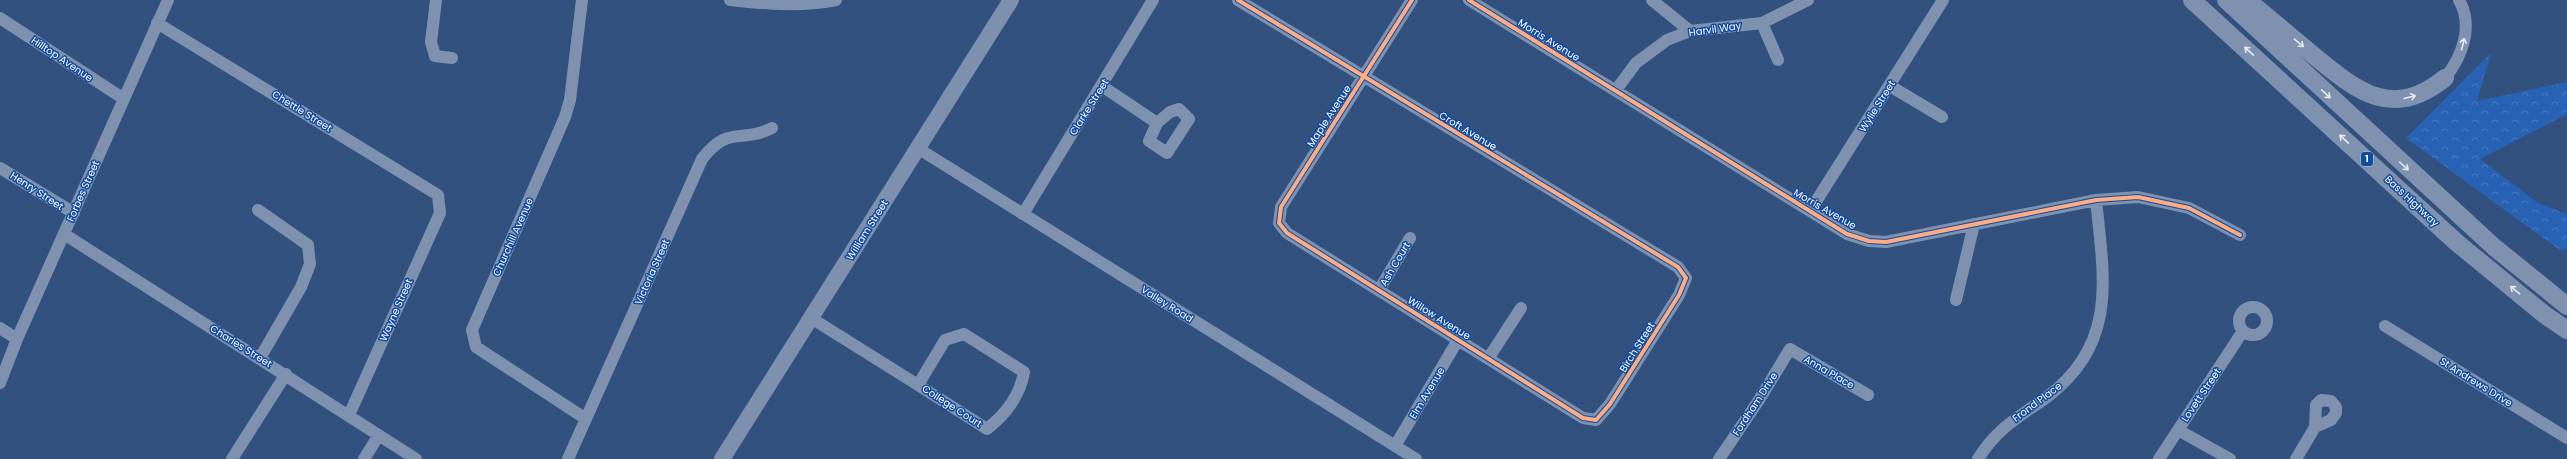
<svg xmlns="http://www.w3.org/2000/svg" width="2567" height="459" viewBox="0 0 2567 459" font-family="Poppins,sans-serif">
	<style>
		.forest { fill: url(#forest-crowns) }
		.lines { fill: none; stroke-linecap: round; stroke-linejoin: round }
		.minor { stroke: #7e92af; stroke-width: 12 }
		.major { stroke: #7d91ae; stroke-width: 16 }
		.highway { stroke: #7e91ae; stroke-width: 18 }
		.cycleway-casing { stroke: #134b9f; stroke-width: 6 }
		.cycleway { stroke: #ffac80; stroke-width: 4 }
		.oneway { stroke: #e5e9ef }
		.labels { text-anchor: middle; dominant-baseline: central; stroke-width: 3; stroke-linejoin: round; paint-order: stroke }
		.shield { fill: #134b9f; stroke: #b8c9e2; stroke-width: 1 }
		.shield-label { font-size: 9px; font-weight: bold; fill: #fff }
		.street-label { font-size: 10px; fill: #fff; stroke: #134b9f }
	</style>
	<defs>
		<pattern id="forest-crowns" width="20" height="18" patternUnits="userSpaceOnUse"><rect width="20" height="18" fill="#2862b5"/><path d="M2 6a3 3 0 1 1 6 0M12 15a3 3 0 1 1 6 0" fill="none" stroke="#487ac0"/></pattern>
	</defs>
	<rect width="100%" height="100%" fill="#33517f"/>
	<path class="forest" d="M2491,53L2477,101L2567,82V114L2480,159L2538,203L2567,214V249L2561,251L2406,138Z"/>
	<g class="lines">
		<path class="minor" d="M436,0L431,42L435,56L452,58
			M582,0L570,100L565,117L472,330L476,347L586,419
			M730,0C766,4 800,7 836,0
			M1238,0L1678,267L1686,278L1679,295L1610,404L1596,420L1583,418L1287,233L1279,223L1281,207L1412,0
			M1469,0L1847,234L1869,241L1886,242L2096,200L2138,197L2189,208L2240,235
			M1652,0L1690,31
			M0,18L124,99
			M157,23L438,195L440,213L349,415
			M1762,23L1778,60
			M2445,78C2462,57 2474,26 2459,0
			M1102,86L1157,123L1170,112L1179,109L1189,119L1167,153L1149,141L1157,123
			M1890,86L1942,117
			M1616,90L1636,63L1667,40L1690,31L1762,23L1808,0
			M919,149L1416,459
			M0,168L74,213
			M258,210L308,245L310,264L301,287L260,358
			M1810,211L1943,0
			M1023,214L1153,0
			M64,234L416,459
			M1379,290L1410,238
			M1956,300L1974,224
			M2239 321a14 14 0 1 1 28 0a14 14 0 1 1-28 0Z
			M811,318L918,385
			M2385,326L2567,438
			M0,328L17,339
			M964,334L1024,372C1020,396 1006,414 987,429L918,385L945,340Z
			M1488,359L1521,308
			M0,383L17,339L168,0
			M2178,430L2230,459
			M1395,446L1458,340
			M232,459L286,374
			M364,459L379,435
			M568,459L702,159C729,124 741,144 772,128
			M1719,459L1759,400L1790,349L1868,395
			M1978,459C1997,428 2019,417 2047,397C2118,344 2104,278 2096,200
			M2159,459L2243,331
			M2296,459L2315,427L2316,405L2321,400L2331,401L2336,407V413L2331,420L2315,427"/>
		<path class="major" d="M722,459L1011,0"/>
		<path class="highway" d="M2192,0L2456,242L2545,315L2567,330
			M2226,0L2494,247L2567,306
			M2247,0C2269,18 2291,37 2313,55C2357,91 2392,121 2445,78"/>
		<g class="cycleway-casing">
			<path id="cycleway" d="M1238,0L1678,267L1686,278L1679,295L1610,404L1596,420L1583,418L1287,233L1279,223L1281,207L1412,0
				M1469,0L1847,234L1869,241L1886,242L2096,200L2138,197L2189,208L2240,235"/>
		</g>
		<use href="#cycleway" class="cycleway"/>
	</g>
	<defs><path id="oneway-shaft" d="M-6 0H5M1.5-3L5.5 0L1.5 3" fill="none" stroke-width="1.6" stroke-linecap="round" stroke-linejoin="round"/></defs>
	<g class="oneway">
		<use href="#oneway-shaft" transform="translate(2299 43) rotate(40)"/>
		<use href="#oneway-shaft" transform="translate(2463 44) rotate(-77)"/>
		<use href="#oneway-shaft" transform="translate(2249 51) rotate(-137)"/>
		<use href="#oneway-shaft" transform="translate(2326 94) rotate(43)"/>
		<use href="#oneway-shaft" transform="translate(2410 97) rotate(-14)"/>
		<use href="#oneway-shaft" transform="translate(2344 139) rotate(-137)"/>
		<use href="#oneway-shaft" transform="translate(2404 166) rotate(42)"/>
		<use href="#oneway-shaft" transform="translate(2515 290) rotate(-141)"/>
	</g>
	<g class="labels">
		<rect class="shield" x="2361" y="152" width="12" height="14" rx="3"/>
		<g class="shield-label">
			<text x="2367" y="159">1</text>
		</g>
		<g class="street-label">
			<text transform="translate(1715 29) rotate(-8)">Harvil Way</text>
			<text transform="translate(1549 40) rotate(32)">Morris Avenue</text>
			<text transform="translate(62 59) rotate(34)">Hilltop Avenue</text>
			<text transform="translate(1877 106) rotate(-58)">Wylie Street</text>
			<text transform="translate(1089 107) rotate(-58)">Clarke Street</text>
			<text transform="translate(302 111) rotate(32)">Chettle Street</text>
			<text transform="translate(1329 116) rotate(-57)">Maple Avenue</text>
			<text transform="translate(1468 131) rotate(31)">Croft Avenue</text>
			<text transform="translate(37 191) rotate(33)">Henry Street</text>
			<text transform="translate(83 191) rotate(-66)">Forbes Street</text>
			<text transform="translate(2412 201) rotate(43)">Bass Highway</text>
			<text transform="translate(1825 209) rotate(30)">Morris Avenue</text>
			<text transform="translate(867 230) rotate(-58)">William Street</text>
			<text transform="translate(513 237) rotate(-66)">Churchill Avenue</text>
			<text transform="translate(1395 264) rotate(-59)">Ash Court</text>
			<text transform="translate(652 272) rotate(-66)">Victoria Street</text>
			<text transform="translate(1167 304) rotate(32)">Valley Road</text>
			<text transform="translate(396 310) rotate(-66)">Wayne Street</text>
			<text transform="translate(1439 318) rotate(32)">Willow Avenue</text>
			<text transform="translate(241 346) rotate(32)">Charles Street</text>
			<text transform="translate(1637 347) rotate(-58)">Birch Street</text>
			<text transform="translate(1829 372) rotate(30)">Anna Place</text>
			<text transform="translate(2476 382) rotate(32)">St Andrews Drive</text>
			<text transform="translate(1427 393) rotate(-59)">Elm Avenue</text>
			<text transform="translate(2201 395) rotate(-56)">Lovett Street</text>
			<text transform="translate(2037 402) rotate(-37)">Frond Place</text>
			<text transform="translate(1755 404) rotate(-57)">Fordham Drive</text>
			<text transform="translate(952 406) rotate(33)">College Court</text>
		</g>
	</g>
</svg>
